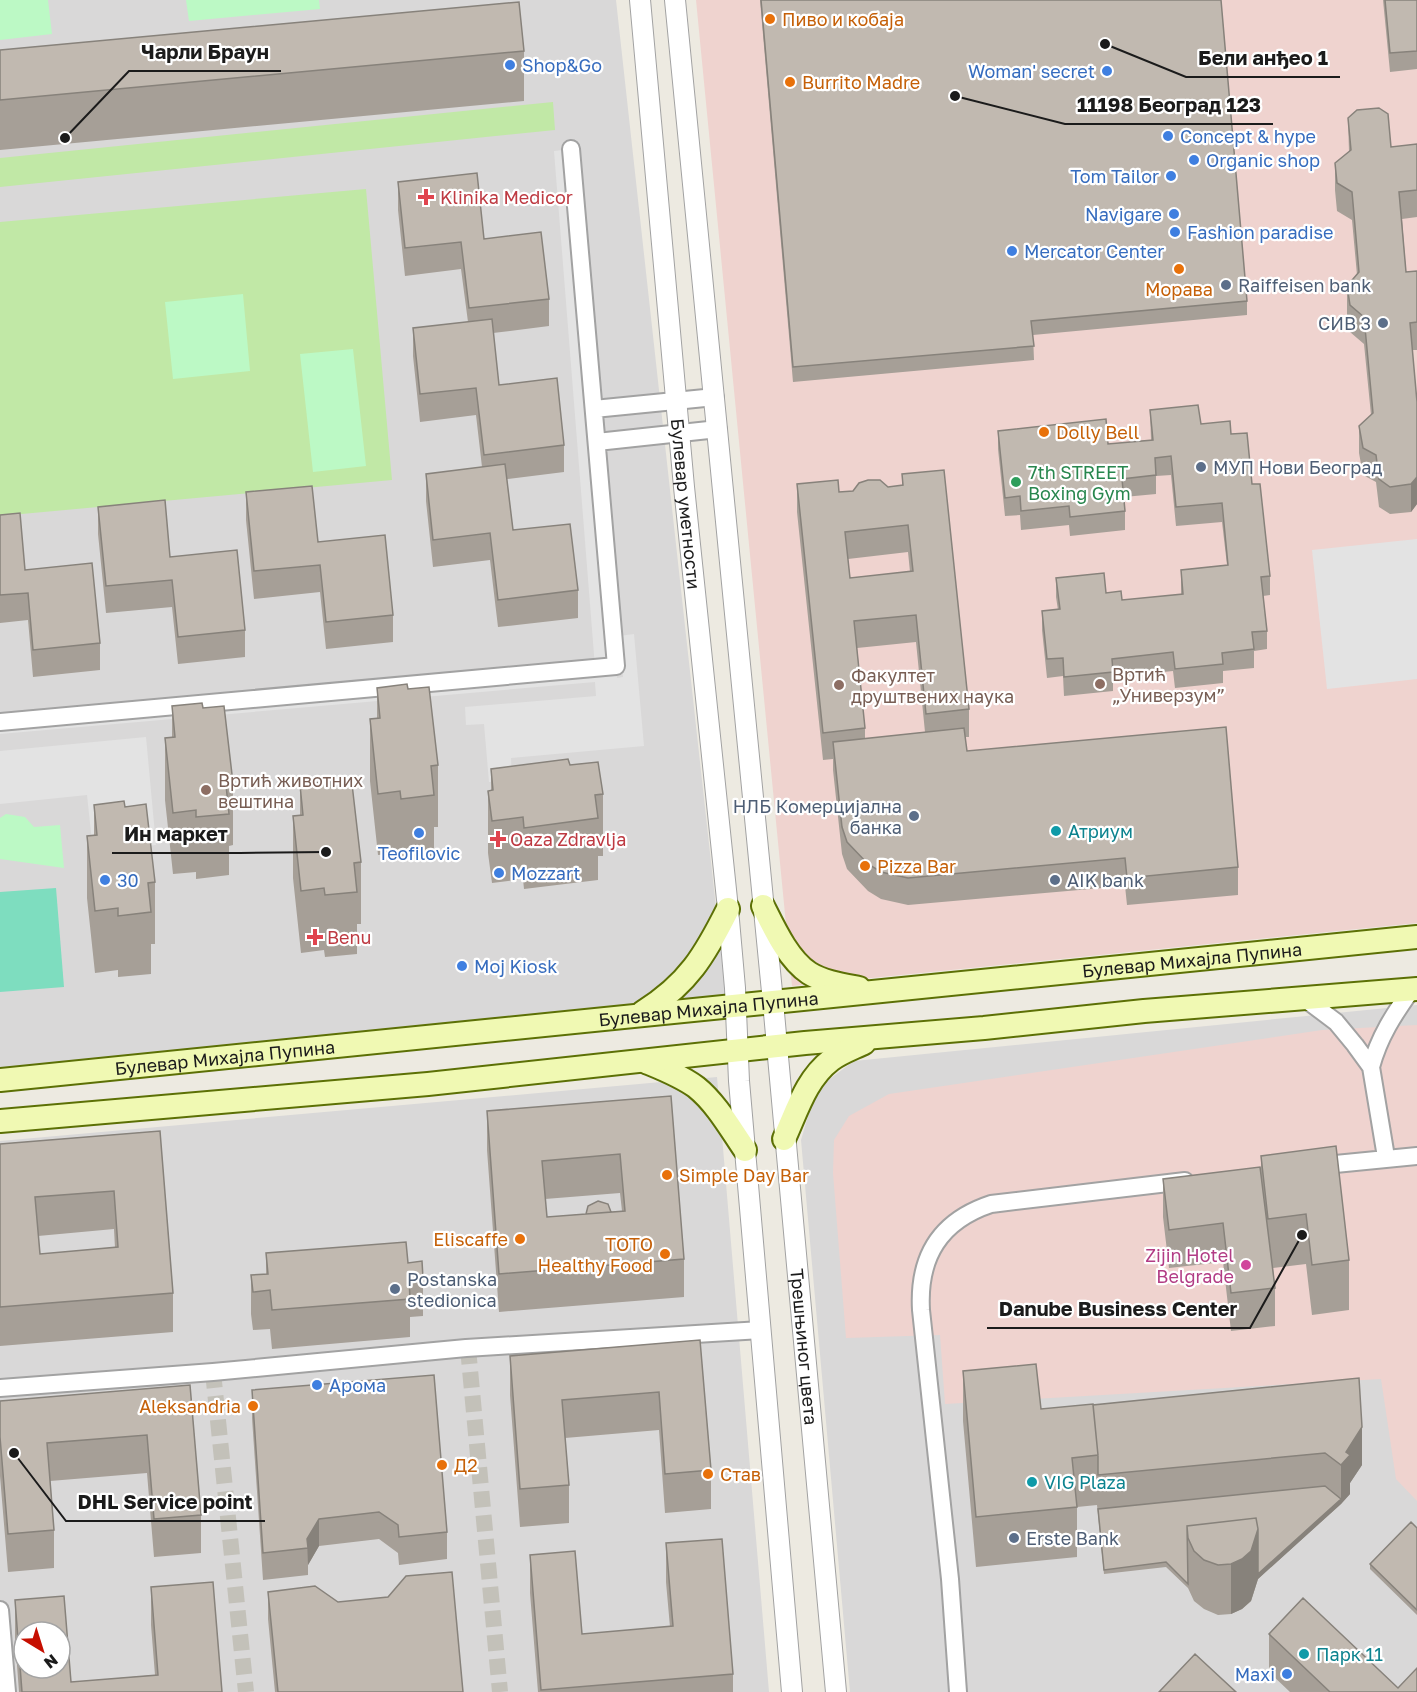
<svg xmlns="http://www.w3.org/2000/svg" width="1417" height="1692" viewBox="0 0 1417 1692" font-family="'Golos Text',sans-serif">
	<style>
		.residential { fill: #d9d8d8; fill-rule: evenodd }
		.commercial { fill: #efd3cf }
		.grass { fill: #c1e8a6 }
		.park { fill: #bcf9c5 }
		.pitch { fill: #7eddbf }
		.parking { fill: #e3e3e3 }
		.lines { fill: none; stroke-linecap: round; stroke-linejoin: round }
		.minor-tunnel { stroke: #c3c1b9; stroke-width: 16; stroke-dasharray: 16 8; stroke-linecap: butt }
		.minor-casing { stroke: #a2a2a2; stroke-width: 20 }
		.tertiary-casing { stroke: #a2a2a2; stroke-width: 22 }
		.secondary-casing { stroke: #5c7005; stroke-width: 26 }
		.minor { stroke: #fff; stroke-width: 16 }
		.tertiary { stroke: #fff; stroke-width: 20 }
		.secondary { stroke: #f0f9b3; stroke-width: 22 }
		.wall { fill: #a69f97; fill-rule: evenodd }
		.shaded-wall { fill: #87827b }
		.building { fill: #c1b9b0; stroke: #87827b; stroke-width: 1.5; fill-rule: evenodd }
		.food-dot { fill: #e8710a; stroke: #fff; stroke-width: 2 }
		.shop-dot { fill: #3f7fe0; stroke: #fff; stroke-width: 2 }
		.health-dot { fill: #e0444e; stroke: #fff; stroke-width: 2 }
		.service-dot { fill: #5c6f8a; stroke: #fff; stroke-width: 2 }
		.leisure-dot { fill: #2e9e5b; stroke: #fff; stroke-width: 2 }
		.education-dot { fill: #8d6e63; stroke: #fff; stroke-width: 2 }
		.culture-dot { fill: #0f9aa8; stroke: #fff; stroke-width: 2 }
		.hotel-dot { fill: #d1479c; stroke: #fff; stroke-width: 2 }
		.labels { text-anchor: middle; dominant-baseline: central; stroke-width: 4.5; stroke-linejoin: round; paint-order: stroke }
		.food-label { font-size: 18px; fill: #c56008; stroke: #fff; text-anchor: start }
		.shop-label { font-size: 18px; fill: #366cbe; stroke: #fff; text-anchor: start }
		.health-label { font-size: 18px; fill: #be3a42; stroke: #fff; text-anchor: start }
		.service-label { font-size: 18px; fill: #4e5e75; stroke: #fff; text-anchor: start }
		.leisure-label { font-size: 18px; fill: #27864d; stroke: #fff; text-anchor: start }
		.street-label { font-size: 18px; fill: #1b1b1b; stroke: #fff }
		.education-label { font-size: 18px; fill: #785e54; stroke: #fff; text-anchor: start }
		.culture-label { font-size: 18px; fill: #0d838f; stroke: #fff; text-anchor: start }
		.hotel-label { font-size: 18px; fill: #b23c85; stroke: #fff; text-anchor: end }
		.leader { fill: none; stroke: #1b1b1b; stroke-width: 2 }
		.callout-dot { fill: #1b1b1b; stroke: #fff; stroke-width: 2 }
		.callout-label { font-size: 20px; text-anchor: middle; font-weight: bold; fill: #1b1b1b; stroke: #fff; stroke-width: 4.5; stroke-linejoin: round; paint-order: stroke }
	</style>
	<rect width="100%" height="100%" fill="#edeae1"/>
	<path class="residential" d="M0,0H616L726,998L0,1069Z
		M1417,1005V1692H850L801,1140L816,1089L854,1061Z
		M717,1077L769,1692H0V1141ZM24,1632H60V1668H24Z"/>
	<path class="commercial" d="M696,0H1417V923L792,986Z
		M1417,1025V1501L1396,1479L1381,1379L945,1404L940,1335L846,1338L833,1173L834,1140L849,1116L889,1094L1322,1030Z"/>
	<path class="grass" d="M553,102L555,130L0,187V158Z
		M366,189L392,480L0,516V222Z"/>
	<path class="park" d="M0,0H48L52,34L0,40Z
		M186,0H319L320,9L189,21Z
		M243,294L250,371L173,379L165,302Z
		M353,349L366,466L313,472L300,354Z
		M6,814L25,817L34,827L60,825L64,868L0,859V818Z"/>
	<path class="pitch" d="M56,888L64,987L0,992V892Z"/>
	<path class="parking" d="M571,149L617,678L623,677L619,636L634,634L644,746L511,758L512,780L489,782L484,724L466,725L465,707L596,696L595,682L0,734V722L595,667L554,151Z
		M1417,539V679L1327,689L1312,550Z
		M146,737L156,845L93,851L87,795L0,804V751Z"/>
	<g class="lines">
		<path class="minor-tunnel" d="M468,1348L500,1692
			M213,1372L246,1692"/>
		<g class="minor-casing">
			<path id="minor" d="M594,409L715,397
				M597,442L718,429
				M0,722L616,666L571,149
				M1304,998L1336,1022L1355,1045L1371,1067L1386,1157
				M1371,1067C1379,1037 1394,1014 1412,989
				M1315,1166L1417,1156
				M0,1388L213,1372L466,1348L761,1330
				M0,1610L7,1692
				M958,1692L950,1579L921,1310C918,1257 940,1221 991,1204L1185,1181"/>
		</g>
		<g class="tertiary-casing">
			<g id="tertiary">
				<path id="s1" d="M640,0L684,487L728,909L735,988L739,1081L792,1692"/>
				<path id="s2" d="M675,0L773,1002L836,1692"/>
			</g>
		</g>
		<g class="secondary-casing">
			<g id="secondary">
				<path d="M763,906C774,928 788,959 809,973C823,982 843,985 859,988"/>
				<path d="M643,1012C688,984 705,955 728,909"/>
				<path d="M646,1062C663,1069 681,1076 696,1087C716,1103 730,1128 745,1150"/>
				<path id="s3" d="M0,1080L1417,937"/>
				<path d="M0,1121L428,1084L805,1043L984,1028L1144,1011L1417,989"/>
				<path d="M784,1139C797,1111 806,1079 831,1060C840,1053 854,1048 864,1043"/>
			</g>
		</g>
		<use href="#minor" class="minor"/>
		<use href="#tertiary" class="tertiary"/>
		<use href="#secondary" class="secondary"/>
	</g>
	<path class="wall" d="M760,0H1221L1247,301V315L1033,335L1034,360L793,382Z
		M1383,0H1417V69L1390,72Z
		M0,50L524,51V101L0,150Z
		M1348,118L1391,147L1417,144V217L1402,219L1406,272L1417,271V350H1412L1417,402V504L1411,512L1390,514L1379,507L1376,482L1363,475L1359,453V426L1371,415L1364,344L1350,332L1347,314V286L1357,275L1352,220L1337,211L1335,190V163L1349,152Z
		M398,182L484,239L549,299V326L493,333L499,385L564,445V472L507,479L513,530L578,590V618L498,627L490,560L433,567L426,501V474L482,467L476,415L420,422L413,356V328L468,322L461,269L405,276L398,210Z
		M1150,410L1201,424L1231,434L1252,484L1270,576V595L1263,596L1267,631V649L1254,651V668L1223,671V683L1175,688L1173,671L1113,677V691L1064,696L1063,676L1047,678L1042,630V611L1058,610L1056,597V578L1106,593L1122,600L1181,595V570L1227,565L1222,522L1176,526L1171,475L1156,476V494L1124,497L1125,511V530L1070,536L1069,525L1021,530L1020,515L1005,516L998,449V431L1108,444L1151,440Z
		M902,474L969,709V737H965L967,751L1238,867V895L1127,905L1125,886L908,905L881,899L868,891L847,869L842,854L833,770V759L823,760L797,512V484L839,492L853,491L902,486ZM908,552L910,572L850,578L848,559ZM916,642L925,732L865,739V728L857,648Z
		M246,492L318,542L393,615V642L326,649L320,592L254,599L246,520Z
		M98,507L170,557L245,630V657L178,664L172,607L106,613L98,534Z
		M0,515L25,570L100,643V670L33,677L28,620L0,623Z
		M377,688L408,689L438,765V827H434V857L401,860L400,853L378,855L370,781V719L377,718Z
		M172,706L203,708L233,783V845L229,846V875L196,879V872L173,874L165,800V738L172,737Z
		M570,765L603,794V856H598V880L524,889L523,879L492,883L488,853V791H491V769Z
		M300,785L331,787L361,862V924H357V954L325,957L324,950L301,953L293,878V816H300Z
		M94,805L125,807L155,882V944H151V974L118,977V970L95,973L87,898V836L94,835Z
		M671,1096L684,1259V1297L499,1312L487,1150V1111ZM620,1193L622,1211L547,1217L545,1199Z
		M160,1131L173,1293V1332L0,1346V1144ZM114,1229L115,1248L40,1254L38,1236Z
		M1261,1156L1349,1260V1310L1312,1315L1306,1264L1273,1268L1275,1288V1326L1231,1331L1223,1262L1169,1268L1163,1217V1179L1261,1167Z
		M266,1253L408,1263L423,1278V1316L410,1317V1337L272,1349L270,1329L253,1330L251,1314V1275L266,1274Z
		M700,1340L711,1470V1509L665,1513L659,1430L565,1438L569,1485V1523L520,1527L510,1395V1356Z
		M963,1371L1041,1409L1093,1405L1359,1378L1362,1465L1350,1483V1494L1341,1504L1258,1579L1251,1601L1242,1609L1231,1614L1218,1615L1204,1609L1194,1601L1188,1588L1166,1567L1104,1574L1097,1505L1077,1507V1557L976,1567L963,1421Z
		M190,1385L201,1515V1553L154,1557L147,1473L50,1481L54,1530V1568L8,1572L0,1476V1401Z
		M252,1390L447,1532V1559L399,1565L398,1553L379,1539L319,1546L308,1565V1575L263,1580L252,1418Z
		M1417,1528V1615L1370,1569V1564Z
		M666,1543L733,1674V1692H538L530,1593V1555L582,1634L670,1627L666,1582Z
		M151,1587L222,1692H19L15,1638V1600L71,1682L155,1675L151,1625Z
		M268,1592L338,1602L463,1692H275L268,1619Z
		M1269,1634L1398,1688L1417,1692H1290L1269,1672Z"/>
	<path class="shaded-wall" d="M1417,477V504L1411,512V484Z
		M1362,1427V1465L1350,1483V1494L1341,1504L1258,1579L1251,1601L1242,1609L1231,1614V1564L1258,1529L1341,1499V1465L1346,1452Z
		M319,1519V1546L308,1565L307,1539Z"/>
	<path class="building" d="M761,0H1221L1247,301L1031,321L1034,346L793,367Z
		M1385,0H1417V51L1390,53Z
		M519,2L524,51L0,100V50Z
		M1379,108L1388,114L1391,147L1417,144V190L1399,192L1406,272L1417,271V322L1410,323L1417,402V477L1411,484L1390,487L1379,479L1376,455L1363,448L1359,426L1373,413L1364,317L1350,305L1347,286L1359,272L1352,192L1337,183L1335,163L1351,150L1348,118L1357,110Z
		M477,173L484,239L541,232L549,299L469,308L461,242L405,248L398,182Z
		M492,319L499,385L557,378L564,445L484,455L476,388L420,394L413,328Z
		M1198,405L1201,424L1230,421L1231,434L1247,433L1252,484H1260L1270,576L1261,577L1267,631L1252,632L1254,649L1222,653L1223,664L1175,669L1173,652L1112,659L1113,672L1064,677L1063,658L1047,659L1042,611L1060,609L1056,578L1104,573L1106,593L1121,591L1122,600L1183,594L1181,570L1228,565L1222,503L1176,507L1171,456L1155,458L1156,475L1122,479L1125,511L1070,517L1069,506L1021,511L1020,496L1005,498L998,431L1106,419L1108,444L1153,440L1150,410Z
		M505,464L513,530L570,524L578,590L498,600L490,533L433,540L426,474Z
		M944,470L969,709L926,714L916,615L854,621L865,728L823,733L797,484L838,480L839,492L853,491L859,483L868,480H880L888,487L903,485L902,474ZM908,525L913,571L850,578L845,532Z
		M312,486L318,542L385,535L393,615L326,622L320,565L254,571L246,492Z
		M165,500L170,557L237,550L245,630L178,637L172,580L106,586L98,507Z
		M20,513L25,570L92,563L100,643L33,650L28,593L0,595V515Z
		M407,684L408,689L429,687L438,765L431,766L434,795L401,799L400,791L378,794L370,719L380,718L377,688Z
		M202,703L203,708L224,706L233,783L226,785L229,814L196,817V810L173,813L165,738L175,737L172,706Z
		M1226,727L1238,867L1127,878L1125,858L908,878L881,872L868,864L847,842L842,827L833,742L964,728L967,751Z
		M568,759L570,765L598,762L603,794L595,795L598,818L524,828L523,817L492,821L488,791L493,790L491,769Z
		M330,781L331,787L352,784L361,862L354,863L357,892L325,895L324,888L301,891L293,816L303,815L300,785Z
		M124,801L125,807L146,804L155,882L148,883L151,912L118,916V908L95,911L87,836L97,835L94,805Z
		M671,1096L684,1259L499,1274L487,1111ZM620,1154L625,1211L547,1217L542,1161Z
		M160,1131L173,1293L0,1307V1144ZM114,1191L118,1247L40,1254L35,1197Z
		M1336,1146L1349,1260L1312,1265L1306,1214L1268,1219L1261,1156Z
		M1260,1167L1275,1288L1231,1293L1223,1223L1169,1230L1163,1179Z
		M598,1201L608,1204L611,1212L586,1214L588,1206Z
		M406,1242L408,1263L422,1261L423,1278L409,1279L410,1299L272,1310L270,1290L253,1292L251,1275L268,1274L266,1253Z
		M700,1340L711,1470L665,1474L659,1392L562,1400L569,1485L520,1489L510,1356Z
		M1036,1364L1041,1409L1093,1404L1098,1455L1072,1458L1077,1507L976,1517L963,1371Z
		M434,1375L447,1532L399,1537L398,1525L379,1512L319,1519L307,1539L308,1548L263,1553L252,1390Z
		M1359,1378L1362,1427L1346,1452L1350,1455L1341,1465L1325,1453L1098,1475V1455L1093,1405Z
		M190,1385L201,1515L154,1519L147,1435L47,1443L54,1530L8,1534L0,1437V1401Z
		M1325,1486L1341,1499L1258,1574V1529L1256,1518L1187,1526L1188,1584L1166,1562L1104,1570L1098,1509Z
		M1256,1518L1258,1529L1251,1551L1242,1559L1231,1564L1218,1565L1204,1560L1194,1551L1188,1538L1187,1526Z
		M1411,1522L1417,1528V1610L1370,1564Z
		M722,1539L733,1674L541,1690L530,1555L575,1551L582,1634L673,1626L666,1543Z
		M452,1572L463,1692H278L268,1592L315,1586L338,1602L388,1597L406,1576Z
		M213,1582L222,1692H22L15,1600L64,1596L71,1682L158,1675L151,1587ZM24,1632H60V1668H24Z
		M1303,1598L1398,1688L1417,1668V1692H1330L1269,1634Z
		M1195,1654L1236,1692H1159Z"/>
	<g class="food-dot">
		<circle cx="770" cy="19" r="6"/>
		<circle cx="790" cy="82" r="6"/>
		<circle cx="1179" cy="269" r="6"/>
		<circle cx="1044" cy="432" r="6"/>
		<circle cx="865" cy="866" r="6"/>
		<circle cx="667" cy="1175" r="6"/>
		<circle cx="520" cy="1239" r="6"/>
		<circle cx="665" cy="1254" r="6"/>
		<circle cx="253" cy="1406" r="6"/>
		<circle cx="442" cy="1465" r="6"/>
		<circle cx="708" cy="1474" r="6"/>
	</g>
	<g class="shop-dot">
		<circle cx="510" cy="65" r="6"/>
		<circle cx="1107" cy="71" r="6"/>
		<circle cx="1168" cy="136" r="6"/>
		<circle cx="1194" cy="160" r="6"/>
		<circle cx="1171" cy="176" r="6"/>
		<circle cx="1174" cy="214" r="6"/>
		<circle cx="1175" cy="232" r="6"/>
		<circle cx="1012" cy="251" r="6"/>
		<circle cx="419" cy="833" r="6"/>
		<circle cx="499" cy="873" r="6"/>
		<circle cx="105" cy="880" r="6"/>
		<circle cx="462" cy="966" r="6"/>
		<circle cx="317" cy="1385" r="6"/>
		<circle cx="1287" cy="1674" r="6"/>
	</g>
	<g class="health-dot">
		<path d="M423 188h6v6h6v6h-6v6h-6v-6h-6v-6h6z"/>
		<path d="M495 830h6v6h6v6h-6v6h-6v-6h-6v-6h6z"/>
		<path d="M312 928h6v6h6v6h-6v6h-6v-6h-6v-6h6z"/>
	</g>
	<g class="service-dot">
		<circle cx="1226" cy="285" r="6"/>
		<circle cx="1383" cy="323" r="6"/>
		<circle cx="1201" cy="467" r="6"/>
		<circle cx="914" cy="816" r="6"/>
		<circle cx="1055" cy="880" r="6"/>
		<circle cx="395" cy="1289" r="6"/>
		<circle cx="1014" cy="1538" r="6"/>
	</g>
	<circle class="leisure-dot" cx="1016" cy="482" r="6"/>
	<g class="education-dot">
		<circle cx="1100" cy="684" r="6"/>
		<circle cx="839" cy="685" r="6"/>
		<circle cx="206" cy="790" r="6"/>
	</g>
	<g class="culture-dot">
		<circle cx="1056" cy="831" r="6"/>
		<circle cx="1032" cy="1482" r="6"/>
		<circle cx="1304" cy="1654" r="6"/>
	</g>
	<circle class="hotel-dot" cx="1246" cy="1265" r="6"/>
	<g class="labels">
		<g class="food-label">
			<text x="782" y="19">Пиво и кобаја</text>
			<text x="802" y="82">Burrito Madre</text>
			<text x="1179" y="289" text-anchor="middle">Морава</text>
			<text x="1056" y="432">Dolly Bell</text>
			<text x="877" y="866">Pizza Bar</text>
			<text x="679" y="1175">Simple Day Bar</text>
			<text x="508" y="1239" text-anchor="end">Eliscaffe</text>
			<text x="653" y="1244" text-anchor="end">TOTO<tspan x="653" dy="21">Healthy Food</tspan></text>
			<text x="241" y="1406" text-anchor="end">Aleksandria</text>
			<text x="454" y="1465">Д2</text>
			<text x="720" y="1474">Став</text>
		</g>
		<g class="shop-label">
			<text x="522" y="65">Shop&amp;Go</text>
			<text x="1095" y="71" text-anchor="end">Woman' secret</text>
			<text x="1180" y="136">Concept &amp; hype</text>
			<text x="1206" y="160">Organic shop</text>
			<text x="1159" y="176" text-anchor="end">Tom Tailor</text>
			<text x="1162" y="214" text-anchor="end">Navigare</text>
			<text x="1187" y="232">Fashion paradise</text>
			<text x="1024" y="251">Mercator Center</text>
			<text x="419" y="853" text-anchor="middle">Teofilovic</text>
			<text x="511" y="873">Mozzart</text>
			<text x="117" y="880">30</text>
			<text x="474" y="966">Moj Kiosk</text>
			<text x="329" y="1385">Арома</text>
			<text x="1275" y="1674" text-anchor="end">Maxi</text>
		</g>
		<g class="health-label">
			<text x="440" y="197">Klinika Medicor</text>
			<text x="510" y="839">Oaza Zdravlja</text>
			<text x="327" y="937">Benu</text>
		</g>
		<g class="service-label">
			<text x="1238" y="285">Raiffeisen bank</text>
			<text x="1371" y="323" text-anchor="end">СИВ 3</text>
			<text x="1213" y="467">МУП Нови Београд</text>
			<text x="902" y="806" text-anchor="end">НЛБ Комерцијална<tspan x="902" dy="21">банка</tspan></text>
			<text x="1067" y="880">AIK bank</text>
			<text x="407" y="1279">Postanska<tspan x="407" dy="21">stedionica</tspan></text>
			<text x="1026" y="1538">Erste Bank</text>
		</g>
		<g class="leisure-label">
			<text x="1028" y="472">7th STREET<tspan x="1028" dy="21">Boxing Gym</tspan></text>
		</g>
		<g class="street-label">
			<text stroke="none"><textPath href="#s1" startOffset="506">Булевар уметности</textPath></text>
			<text stroke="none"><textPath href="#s3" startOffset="1198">Булевар Михајла Пупина</textPath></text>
			<text stroke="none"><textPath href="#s3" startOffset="712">Булевар Михајла Пупина</textPath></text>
			<text stroke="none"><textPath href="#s3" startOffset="226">Булевар Михајла Пупина</textPath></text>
			<text stroke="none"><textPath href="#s2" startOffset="1353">Трешњиног цвета</textPath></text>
		</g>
		<g class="education-label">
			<text x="1112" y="674">Вртић<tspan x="1112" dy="21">„Универзум”</tspan></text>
			<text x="851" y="675">Факултет<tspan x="851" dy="21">друштвених наука</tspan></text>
			<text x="218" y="780">Вртић животних<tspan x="218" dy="21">вештина</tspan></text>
		</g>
		<g class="culture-label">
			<text x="1068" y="831">Атриум</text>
			<text x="1044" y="1482">VIG Plaza</text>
			<text x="1316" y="1654">Парк 11</text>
		</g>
		<g class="hotel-label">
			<text x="1234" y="1255">Zijin Hotel<tspan x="1234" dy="21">Belgrade</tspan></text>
		</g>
	</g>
	<path class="leader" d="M65 138L129 71H281M1105 44L1186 77H1340M955 96L1065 124H1273M326 852L240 853H112M1302 1235L1250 1328H987M14 1453L66 1521H265"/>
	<g class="callout-dot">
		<circle cx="65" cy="138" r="6"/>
		<circle cx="1105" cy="44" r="6"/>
		<circle cx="955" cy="96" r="6"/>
		<circle cx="326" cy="852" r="6"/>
		<circle cx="1302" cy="1235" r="6"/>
		<circle cx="14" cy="1453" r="6"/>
	</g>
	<g class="callout-label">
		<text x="205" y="59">Чарли Браун</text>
		<text x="1263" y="65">Бели анђео 1</text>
		<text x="1169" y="112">11198 Београд 123</text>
		<text x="176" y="841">Ин маркет</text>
		<text x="1118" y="1316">Danube Business Center</text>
		<text x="165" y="1509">DHL Service point</text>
	</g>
	<g transform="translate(42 1650) rotate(142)"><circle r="28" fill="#ffffff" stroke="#a4a4a4" stroke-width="1.5"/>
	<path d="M0-4.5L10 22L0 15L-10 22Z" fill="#c60f01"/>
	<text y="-9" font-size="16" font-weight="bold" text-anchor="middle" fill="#1b1b1b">N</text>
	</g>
</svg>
